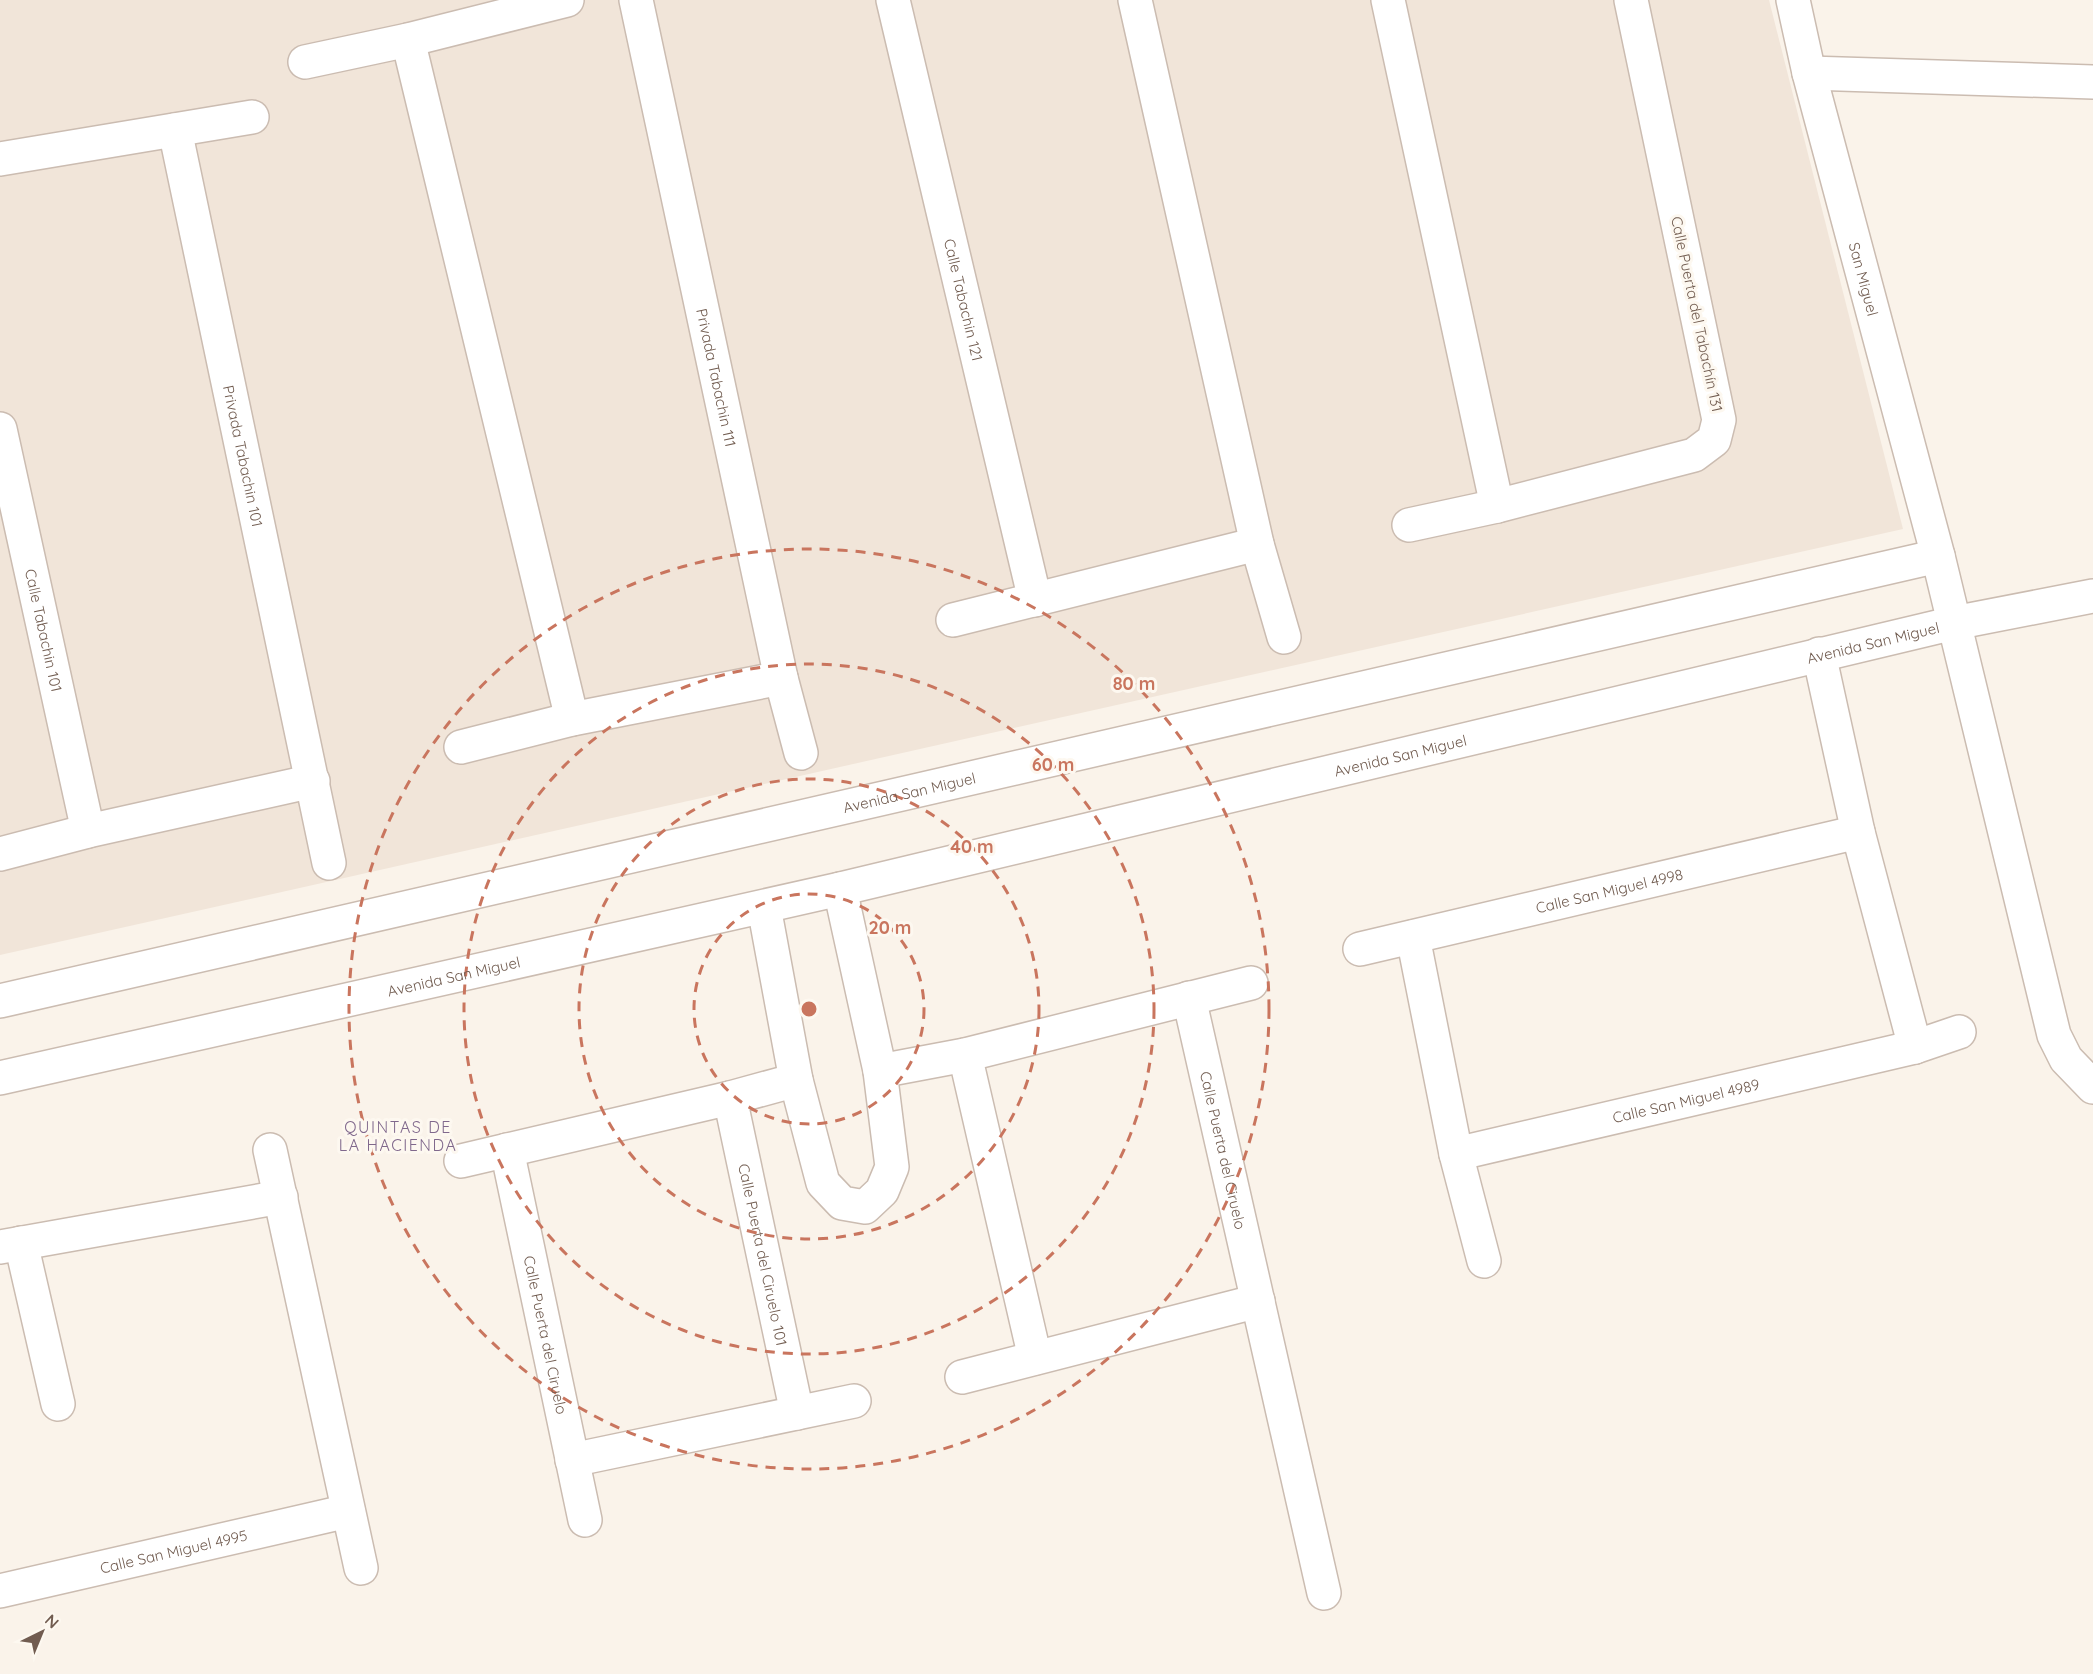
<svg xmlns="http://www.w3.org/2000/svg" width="2093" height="1674" viewBox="0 0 2093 1674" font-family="Quicksand,sans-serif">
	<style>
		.residential { fill: #f1e5d9 }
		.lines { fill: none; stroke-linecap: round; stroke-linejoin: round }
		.minor-casing { stroke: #cbbcb1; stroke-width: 36 }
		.tertiary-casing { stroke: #cbbcb1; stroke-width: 36 }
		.minor { stroke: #fff; stroke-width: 33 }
		.tertiary { stroke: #fff; stroke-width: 33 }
		.ring { fill: none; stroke: #c9755e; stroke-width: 3; stroke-dasharray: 10 8 }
		.labels { text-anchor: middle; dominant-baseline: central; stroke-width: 6; stroke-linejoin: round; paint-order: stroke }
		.street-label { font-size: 15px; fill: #715c50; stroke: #fdf8f0 }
		.neighbourhood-label { font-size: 16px; letter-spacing: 1.5px; fill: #80688c; stroke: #fdf8f0 }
		.centre { fill: #c9755e; stroke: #fdf8f0; stroke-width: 3 }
		.ring-label { font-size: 18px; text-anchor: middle; font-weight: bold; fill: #c9755e; stroke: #fdf8f0; stroke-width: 6; stroke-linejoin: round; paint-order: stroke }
	</style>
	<rect width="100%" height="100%" fill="#faf3ea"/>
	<path class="residential" d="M0,0H1769L1903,529L0,955Z"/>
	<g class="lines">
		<g class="minor-casing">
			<g id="minor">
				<path id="s1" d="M636,0L781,678L801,753"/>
				<path id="s2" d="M893,0L1035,600"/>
				<path d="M1135,0L1257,544L1284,637"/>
				<path d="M1388,0L1497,506"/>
				<path id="s3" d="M1793,0L1809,73L1938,556L2054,1035L2066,1059L2093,1087"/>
				<path d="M408,40L572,719"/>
				<path d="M305,62L408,40L567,0"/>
				<path d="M1809,73L2093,82"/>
				<path id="s4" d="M175,130L329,863"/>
				<path d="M0,159L252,117"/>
				<path id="s5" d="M0,429L88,831"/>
				<path d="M1409,525L1497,506L1694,455L1714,440L1719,420L1631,0"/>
				<path d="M953,620L1257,544"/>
				<path d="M1954,623L2093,596"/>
				<path d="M1819,654L1858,832L1915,1047"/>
				<path d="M461,747L572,719L781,678"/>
				<path d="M0,854L88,831L313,781"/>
				<path d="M764,907L796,1080L823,1183L842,1203L865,1207L882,1191L892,1167L880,1071L840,889"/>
				<path d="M1413,937L1456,1154L1484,1261"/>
				<path id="s6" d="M1360,949L1858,832"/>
				<path id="s7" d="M1189,998L1324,1593"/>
				<path d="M965,1055L1035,1358"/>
				<path d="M880,1071L965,1055L1251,983"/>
				<path id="s8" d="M730,1098L797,1413"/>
				<path d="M270,1150L361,1568"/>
				<path id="s9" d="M507,1150L585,1520"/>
				<path id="s10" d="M1456,1154L1915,1047L1959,1032"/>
				<path d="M461,1161L730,1098L796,1080"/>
				<path d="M21,1243L58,1404"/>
				<path d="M0,1247L281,1197"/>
				<path d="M962,1377L1258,1301"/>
				<path d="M572,1460L854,1401"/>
				<path id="s11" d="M0,1591L348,1511"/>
			</g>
		</g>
		<g class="tertiary-casing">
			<g id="tertiary">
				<path id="s12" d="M0,1001L1938,556"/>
				<path id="s13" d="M0,1078L840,889L1954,623"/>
			</g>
		</g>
		<use href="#minor" class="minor"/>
		<use href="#tertiary" class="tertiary"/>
	</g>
	<g class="ring">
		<circle cx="809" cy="1009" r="115"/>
		<circle cx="809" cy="1009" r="230"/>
		<circle cx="809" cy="1009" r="345"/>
		<circle cx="809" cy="1009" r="460"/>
	</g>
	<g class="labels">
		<g class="street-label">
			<text stroke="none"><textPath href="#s3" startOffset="288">San Miguel</textPath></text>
			<text stroke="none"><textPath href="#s2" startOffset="308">Calle Tabachin 121</textPath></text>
			<text transform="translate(1697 314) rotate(78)">Calle Puerta del Tabachín 131</text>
			<text stroke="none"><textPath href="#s1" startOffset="386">Privada Tabachin 111</textPath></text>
			<text stroke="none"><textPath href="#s4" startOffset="333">Privada Tabachin 101</textPath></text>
			<text stroke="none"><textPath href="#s5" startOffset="206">Calle Tabachin 101</textPath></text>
			<text stroke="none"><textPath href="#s13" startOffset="1923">Avenida San Miguel</textPath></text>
			<text stroke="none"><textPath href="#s13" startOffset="1437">Avenida San Miguel</textPath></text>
			<text stroke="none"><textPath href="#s12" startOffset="933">Avenida San Miguel</textPath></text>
			<text stroke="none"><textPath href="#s6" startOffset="256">Calle San Miguel 4998</textPath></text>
			<text stroke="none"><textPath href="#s13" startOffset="465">Avenida San Miguel</textPath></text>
			<text stroke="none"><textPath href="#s10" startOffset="236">Calle San Miguel 4989</textPath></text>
			<text stroke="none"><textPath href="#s7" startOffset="156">Calle Puerta del Ciruelo</textPath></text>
			<text stroke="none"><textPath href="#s8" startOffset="160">Calle Puerta del Ciruelo 101</textPath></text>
			<text stroke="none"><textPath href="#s9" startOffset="189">Calle Puerta del Ciruelo</textPath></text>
			<text stroke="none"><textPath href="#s11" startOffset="178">Calle San Miguel 4995</textPath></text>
		</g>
		<g class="neighbourhood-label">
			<text x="398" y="1127">QUINTAS DE<tspan x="398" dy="18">LA HACIENDA</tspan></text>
		</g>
	</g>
	<circle cx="809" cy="1009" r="9" class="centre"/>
	<g class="ring-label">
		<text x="1134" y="690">80 m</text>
		<text x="1053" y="771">60 m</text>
		<text x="972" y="853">40 m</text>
		<text x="890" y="934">20 m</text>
	</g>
	<g transform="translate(42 1632) rotate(43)" stroke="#fdf8f0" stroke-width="4.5" paint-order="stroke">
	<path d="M0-4.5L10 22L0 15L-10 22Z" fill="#715c50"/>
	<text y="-9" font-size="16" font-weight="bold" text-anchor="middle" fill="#715c50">N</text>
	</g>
</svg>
